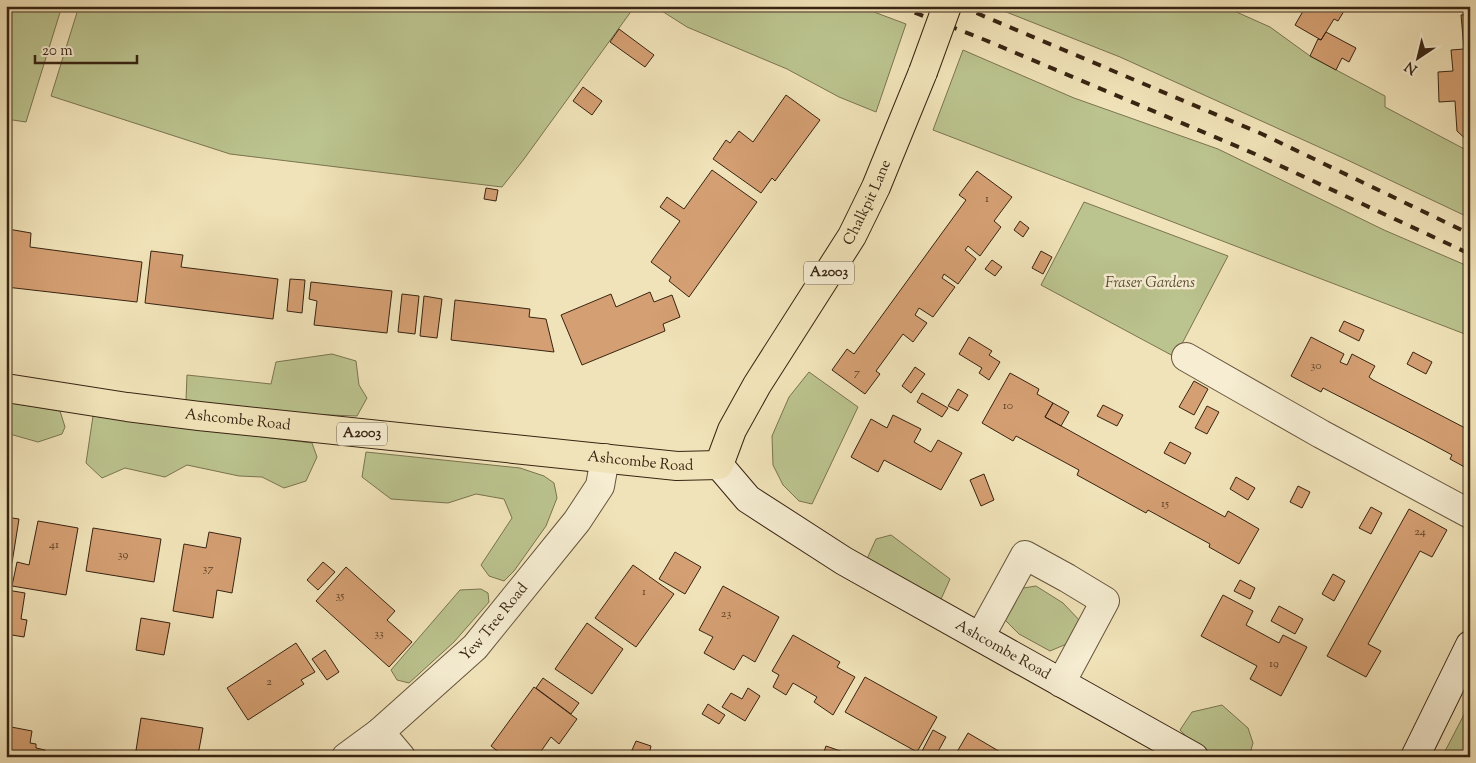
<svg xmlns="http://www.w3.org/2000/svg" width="1476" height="763" viewBox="0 0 1476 763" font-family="'Sorts Mill Goudy',serif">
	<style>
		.green { fill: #bbc38e; stroke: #7a7450 }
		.building { fill: #d49f72; stroke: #382412 }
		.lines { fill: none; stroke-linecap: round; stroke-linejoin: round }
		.street-casing { stroke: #66543c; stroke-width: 30 }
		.secondary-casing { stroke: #382412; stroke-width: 30 }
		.primary-casing { stroke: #382412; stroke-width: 30 }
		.street { stroke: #f6edd2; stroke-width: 28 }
		.secondary { stroke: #f6edd2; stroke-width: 28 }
		.primary { stroke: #f1e3b9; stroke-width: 28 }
		.rail { stroke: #382412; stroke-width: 4; stroke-dasharray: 9 9; stroke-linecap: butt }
		.primary-bridge-casing { stroke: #382412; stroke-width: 30; stroke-linecap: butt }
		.primary-bridge { stroke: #f1e3b9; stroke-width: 28 }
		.labels { text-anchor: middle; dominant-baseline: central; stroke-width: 5; stroke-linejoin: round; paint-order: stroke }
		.number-label { font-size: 12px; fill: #5f432a }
		.shield { fill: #f6edd2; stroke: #71604c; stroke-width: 1 }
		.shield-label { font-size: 14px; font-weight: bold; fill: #382412 }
		.street-label { font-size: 15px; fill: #382412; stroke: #f6edd2 }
		.park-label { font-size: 15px; font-style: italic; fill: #594c31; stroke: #f6edd2 }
	</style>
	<rect width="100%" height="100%" fill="#f1e3b9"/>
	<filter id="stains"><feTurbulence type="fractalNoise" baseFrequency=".004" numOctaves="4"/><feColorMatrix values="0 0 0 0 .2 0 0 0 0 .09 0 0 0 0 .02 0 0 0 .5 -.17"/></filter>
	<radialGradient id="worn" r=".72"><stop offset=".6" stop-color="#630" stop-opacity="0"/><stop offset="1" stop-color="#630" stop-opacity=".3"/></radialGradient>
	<path class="green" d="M6,6H62L26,122L6,119Z
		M79,6H635L524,159L502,187L230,154L51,96Z
		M654,6H858L906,24L876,112L839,97L787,69L687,27Z
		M991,6H1223L1270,27L1310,56L1385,96V107L1470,152V218L1341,157L1120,57Z
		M963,50L1074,98L1218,149L1384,230L1470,267V336L933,130Z
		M1084,202L1228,256L1175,357L1041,285Z
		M332,354L356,361L359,385L367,398L357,416L274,413L186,400L187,375L271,384L276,362Z
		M809,372L858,407L812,504L799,501L783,485L773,465L772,436L789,397Z
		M6,402L60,411L65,427L62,434L38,442L6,433Z
		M93,416L312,443L317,457L306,481L284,488L262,477L239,476L187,465L165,477L125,468L102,478L86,463Z
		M366,452L520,468L544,476L554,483L557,498L546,526L514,571L504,581L489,576L481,565L512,518L504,499L476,494L448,503L391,499L362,477Z
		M891,535L950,579L938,606L866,561L876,539Z
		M1036,586L1063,603L1083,624L1076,640L1050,651L1019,634L1004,619L1017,589Z
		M481,589L488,593L489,602L454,642L409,683L397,680L391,670L460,590Z
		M1470,703V757H1442Z
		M1222,705L1248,728L1253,743L1249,757H1222L1196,747L1180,730L1192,712Z"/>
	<path class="building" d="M1306,6H1347L1338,21L1334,19L1321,40L1295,25Z
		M1470,14V143L1457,131L1455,101L1439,102L1438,72L1453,71L1451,50L1464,49L1461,15Z
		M619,29L654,55L645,67L610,42Z
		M1326,32L1356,48L1349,62L1342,58L1336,70L1310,56L1318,39L1321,40Z
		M583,87L602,101L592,115L573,101Z
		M786,95L820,120L775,181L772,178L761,193L713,159L726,140L730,143L739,131L753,142Z
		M712,170L757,202L689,297L669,281L671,277L651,262L680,221L660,207L667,197L684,209Z
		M977,171L1012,197L994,221L1001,227L980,256L968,246L965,250L976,259L958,284L944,274L942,278L955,287L933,317L919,308L915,315L927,323L913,342L903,334L876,371L880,374L865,394L832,370L847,349L854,354L966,200L959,195Z
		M486,188L498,190L496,201L484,199Z
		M1020,221L1029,228L1023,237L1014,230Z
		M8,229L31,233L30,247L142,262L137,302L6,287V237Z
		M151,251L183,255L181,267L278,279L273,319L145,303Z
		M1041,251L1052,257L1043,274L1032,268Z
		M992,260L1002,267L995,276L985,269Z
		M290,279L305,280L302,313L287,311Z
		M311,282L392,291L387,333L314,325L317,301L309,299Z
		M650,292L654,302L672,295L680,317L663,324L665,331L582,365L561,315L611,294L616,307Z
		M402,294L419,296L415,334L398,332Z
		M424,296L442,299L437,338L420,336Z
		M455,300L530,309L529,317L546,319L554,352L451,340Z
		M1344,321L1364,330L1359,341L1339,331Z
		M969,337L992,351L989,355L1000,362L989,380L979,373L982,368L959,354Z
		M1311,337L1344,354L1340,362L1347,365L1352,354L1375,366L1369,377L1373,380L1467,429L1470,424V470L1450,459L1452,455L1424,440L1323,388L1321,392L1291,376Z
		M1413,352L1432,362L1426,374L1407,364Z
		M915,367L925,374L911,393L902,386Z
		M1010,373L1039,389L1037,394L1053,403L1045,417L1225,517L1228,511L1259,529L1239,564L1209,547L1210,544L1148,510L1146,513L1077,475L1079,470L1016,436L1013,441L982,423Z
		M1194,381L1208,389L1194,415L1179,407Z
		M958,389L968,395L958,411L948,406Z
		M922,393L948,408L942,417L917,402Z
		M1053,403L1069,412L1061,426L1045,417Z
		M1103,405L1123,415L1117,426L1097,416Z
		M1207,406L1219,412L1207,434L1195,428Z
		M893,415L921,429L914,442L931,452L938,440L962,453L941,490L884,460L878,472L851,457L871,419L887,428Z
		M1170,442L1191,453L1185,464L1164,453Z
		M984,474L994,500L981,506L970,480Z
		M1236,477L1255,488L1248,500L1230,489Z
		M1298,486L1310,492L1302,508L1290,502Z
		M1371,507L1382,513L1371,534L1359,528Z
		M1409,509L1447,530L1432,557L1420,551L1368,644L1381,651L1366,677L1327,656Z
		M6,517L19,519L12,563L6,562Z
		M38,521L78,528L66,595L12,586L17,562L29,565Z
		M93,528L161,539L154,582L86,571Z
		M209,532L241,538L232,593L217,590L213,618L173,611L184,544L206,548Z
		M675,552L701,567L685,594L659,579Z
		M323,562L335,572L318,590L307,580Z
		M633,565L674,594L636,647L595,618Z
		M346,567L395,611L387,620L412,642L389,667L316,601Z
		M1333,574L1345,581L1334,601L1322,594Z
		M1240,580L1255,588L1250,599L1234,591Z
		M723,586L779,617L755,662L743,655L734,670L704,653L713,637L699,630Z
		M7,590L25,593L21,619L27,620L24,637L6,634Z
		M1223,595L1253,611L1246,625L1279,643L1283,635L1307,647L1281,696L1250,679L1257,666L1201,636Z
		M1279,606L1303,619L1295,634L1271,621Z
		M141,618L170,623L164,655L136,650Z
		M587,623L623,649L592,694L555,669Z
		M793,635L840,662L837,667L855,677L833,715L814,702L817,697L793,683L786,695L773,687L779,675L772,671Z
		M296,643L315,672L301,680L304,684L248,720L227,688Z
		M325,650L339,672L327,680L312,659Z
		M865,677L937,717L917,752L845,712Z
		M543,678L579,703L571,714L536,688Z
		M534,687L577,719L559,744L551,737L537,757H505L491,746Z
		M748,688L760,696L745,721L722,707L731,693L742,699Z
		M708,704L725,715L719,724L702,714Z
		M141,718L203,728L198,755L175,751L174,757H135Z
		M6,726L32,731L30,743L36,744V748L45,750L44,757H6Z
		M933,730L946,737L935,757H919Z
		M968,733L997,750L1009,757H954Z
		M636,741L651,746L649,755L654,757H629Z
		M826,746L849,754L848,757H822Z"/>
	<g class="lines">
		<g class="street-casing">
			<g id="street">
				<path d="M1186,357L1321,434L1470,514"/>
				<path d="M980,637L1025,555L1067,578L1105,601L1061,683"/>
				<path d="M380,732L401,757"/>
				<path id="s1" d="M346,757L380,732L475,647L577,521L600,486L605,458"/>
			</g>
		</g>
		<g class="secondary-casing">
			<g id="secondary">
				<path id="s2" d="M719,465L748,499L844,561L1194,757"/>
				<path d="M1415,757L1470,645"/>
			</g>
		</g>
		<g class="primary-casing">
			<g id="primary">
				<path id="s3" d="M6,388L127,407L199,416L677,466L719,465L732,430L757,385L852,236L876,187L923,72"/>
			</g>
		</g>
		<use href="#street" class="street"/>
		<use href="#secondary" class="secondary"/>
		<use href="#primary" class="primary"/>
		<path class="rail" d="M898,6L985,40L1255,154L1470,254
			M960,6L1262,134L1470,234"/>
		<g class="primary-bridge-casing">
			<path id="primary-bridge" d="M923,72L947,6"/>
		</g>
		<use href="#primary-bridge" class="primary-bridge"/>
	</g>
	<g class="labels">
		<g class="number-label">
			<text x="987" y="199">1</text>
			<text x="1316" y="366">30</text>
			<text x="857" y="373">7</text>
			<text x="1008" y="406">10</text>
			<text x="1165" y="504">15</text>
			<text x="1420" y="532">24</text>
			<text x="54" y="545">41</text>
			<text x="123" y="555">39</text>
			<text x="208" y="569">37</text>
			<text x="644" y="592">1</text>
			<text x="340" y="596">35</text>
			<text x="726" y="614">23</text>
			<text x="379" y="634">33</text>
			<text x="1274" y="664">19</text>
			<text x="269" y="682">2</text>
		</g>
		<g class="shield">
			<rect x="804" y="261.5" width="50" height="23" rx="4"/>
			<rect x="337" y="422.5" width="50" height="23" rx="4"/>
		</g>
		<g class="shield-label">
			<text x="829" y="273">A2003</text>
			<text x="362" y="434">A2003</text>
		</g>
		<g class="street-label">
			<text stroke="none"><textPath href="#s3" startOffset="1020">Chalkpit Lane</textPath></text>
			<text stroke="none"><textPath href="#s3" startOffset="234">Ashcombe Road</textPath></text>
			<text stroke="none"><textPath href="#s3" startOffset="639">Ashcombe Road</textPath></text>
			<text stroke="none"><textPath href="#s1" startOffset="201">Yew Tree Road</textPath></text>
			<text stroke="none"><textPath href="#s2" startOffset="341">Ashcombe Road</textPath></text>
		</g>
		<g class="park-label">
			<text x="1150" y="283">Fraser Gardens</text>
		</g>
	</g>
	<rect width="1476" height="763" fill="none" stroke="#f1e3b9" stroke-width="25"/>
	<rect x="8" y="8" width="1461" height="748" fill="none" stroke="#382412" stroke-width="2.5"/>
	<rect x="12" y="12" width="1451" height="738" fill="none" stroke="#382412"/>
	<g transform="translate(1418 58) rotate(215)" stroke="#f6edd2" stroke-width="4" paint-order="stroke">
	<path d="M0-4L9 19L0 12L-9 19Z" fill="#382412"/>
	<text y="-8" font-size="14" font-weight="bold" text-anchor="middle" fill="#382412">N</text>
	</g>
	<path d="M35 55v8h102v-8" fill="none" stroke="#382412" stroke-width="2.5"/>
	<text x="42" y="55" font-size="15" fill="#382412" stroke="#f6edd2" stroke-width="4" paint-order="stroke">20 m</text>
	<rect width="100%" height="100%" filter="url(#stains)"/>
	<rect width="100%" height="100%" fill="url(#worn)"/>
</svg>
